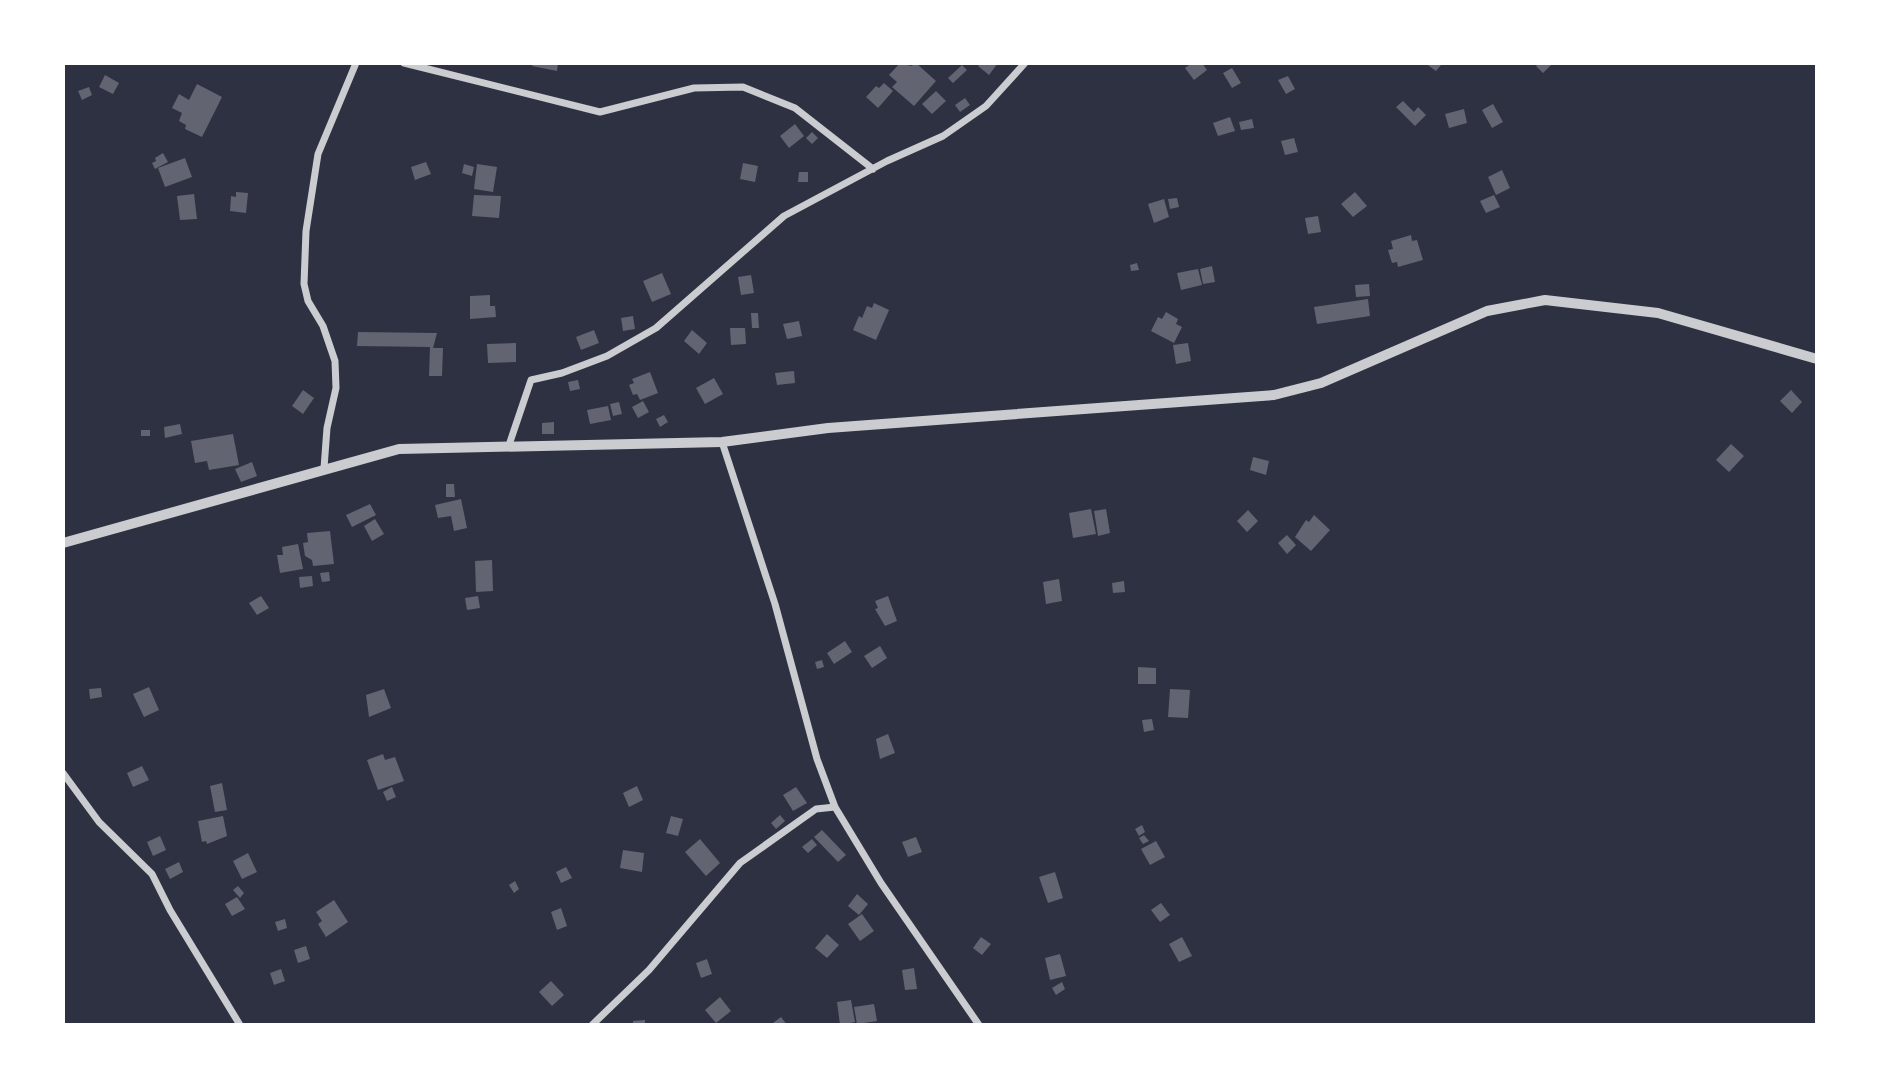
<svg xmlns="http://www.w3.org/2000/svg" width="1880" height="1088" viewBox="0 0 1880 1088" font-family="Spectral,serif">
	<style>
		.building { fill: #626471 }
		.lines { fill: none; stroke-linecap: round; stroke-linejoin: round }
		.minor { stroke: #caccd0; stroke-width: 7 }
		.tertiary { stroke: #caccd0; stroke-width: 10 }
	</style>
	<rect width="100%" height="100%" fill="#2d3142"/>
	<path class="building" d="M533,63H558L557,71L532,66Z
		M900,63L911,66L916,63L936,81L914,106L892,87L897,82L889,75Z
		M981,63H998L989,75L978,66Z
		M1192,63H1202L1207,70L1194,80L1185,68Z
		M1425,63H1438L1441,65L1436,71Z
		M1539,63H1553L1543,73L1536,66Z
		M962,65L967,70L953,83L948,78Z
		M1232,68L1241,83L1232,88L1223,73Z
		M105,75L119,83L113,94L99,87Z
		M1288,76L1295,89L1286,94L1278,80Z
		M884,83L893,91L878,108L866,97L876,86L879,88Z
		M197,84L222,97L202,137L185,129L186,125L179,121L182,113L172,108L179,94L189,100Z
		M89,87L92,95L82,100L78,91Z
		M936,91L946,101L932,114L922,104Z
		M965,98L970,105L960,112L955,105Z
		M1403,101L1414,112L1418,107L1426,115L1415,126L1396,107Z
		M1493,104L1503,122L1492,128L1482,110Z
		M1464,109L1467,123L1449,128L1445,114Z
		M1230,117L1235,131L1218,136L1213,123Z
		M1252,119L1254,128L1241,130L1239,122Z
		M795,124L804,136L789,148L780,136Z
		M812,132L818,138L812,144L806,138Z
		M1294,138L1298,152L1285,155L1281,141Z
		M163,153L168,162L155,169L152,163L156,161L155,158Z
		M185,158L192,177L165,187L158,168Z
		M426,162L431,174L415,180L411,167Z
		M743,163L758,166L755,182L740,179Z
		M464,164L474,167L472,176L462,173Z
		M477,164L497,167L493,192L474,189Z
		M1502,170L1510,188L1496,195L1488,177Z
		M799,172H808V182H798Z
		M236,192L248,193L246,213L230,211L231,196L236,197Z
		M1355,192L1367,206L1353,217L1341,204Z
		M194,194L197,219L180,220L177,196Z
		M474,195L501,196L499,218L472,216Z
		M1494,195L1500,207L1486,213L1480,201Z
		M1177,198L1179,207L1170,209L1168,199Z
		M1164,199L1169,217L1154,223L1148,204Z
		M1318,216L1321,232L1308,234L1305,218Z
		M1411,235L1412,241L1417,240L1423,260L1398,267L1397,262L1392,263L1388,250L1393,249L1391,241Z
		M1137,263L1139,270L1131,271L1130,265Z
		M1212,266L1215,282L1203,284L1200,269Z
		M1198,269L1202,285L1181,290L1177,273Z
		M662,273L671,294L652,302L643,281Z
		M751,275L754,293L741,295L738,277Z
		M1369,284L1370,296L1356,297L1355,285Z
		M490,295V306H495L496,317L470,319V296Z
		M1368,299L1370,316L1317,324L1314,307Z
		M874,303L889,310L876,340L853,330L859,316L862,318L867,306L872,308Z
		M1166,312L1178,319L1176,324L1182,327L1174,343L1151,331L1158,317L1162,319Z
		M751,313H758L759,328H752Z
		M633,316L635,329L623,331L621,318Z
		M799,321L802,336L787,339L783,324Z
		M730,328H745L746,344L731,345Z
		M594,330L599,343L581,350L576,337Z
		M692,330L707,343L699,354L684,341Z
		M358,332L437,333L433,348H443L442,376H429L430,347L357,346Z
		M516,343V362L488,363L487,344Z
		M1188,343L1191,361L1176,364L1173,345Z
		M794,371L795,383L777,385L775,373Z
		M650,372L658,393L640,400L637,394L633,395L629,385L634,383L632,379Z
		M714,378L723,394L705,404L696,388Z
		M578,380L580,389L570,391L568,382Z
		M303,390L314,398L303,414L292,406Z
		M1791,390L1802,402L1792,413L1780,401Z
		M643,401L649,412L638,418L632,407Z
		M619,402L622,414L613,416L610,404Z
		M608,406L611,420L590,424L587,410Z
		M664,415L668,422L660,427L656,419Z
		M554,422V434H542V423Z
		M180,424L182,434L165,438L164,427Z
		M141,430H150V436H141Z
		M233,434L239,465L209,470L207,461L195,463L191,441Z
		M1731,444L1744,456L1729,472L1716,460Z
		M1253,457L1269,461L1266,475L1250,470Z
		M252,462L257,476L241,482L235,469Z
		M446,484H454L455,497H446Z
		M461,499L467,528L454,531L451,516L438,518L435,505Z
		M370,504L376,515L352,527L346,515Z
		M1091,509L1096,534L1073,538L1069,513Z
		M1106,509L1110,533L1098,536L1094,511Z
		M1248,510L1258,521L1247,532L1237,521Z
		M1314,515L1330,530L1311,551L1295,537L1306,520L1309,522Z
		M375,519L384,534L372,541L364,526Z
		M330,531L334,564L313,566L312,560L305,556L303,543L308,542L307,533Z
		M1287,535L1296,545L1287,554L1278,543Z
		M298,544L303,569L280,573L277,555H283L282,547Z
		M492,560L493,591L476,592L475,561Z
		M329,572L330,581L322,582L320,573Z
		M312,576L313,586L300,588L299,577Z
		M1059,579L1062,601L1046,604L1043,582Z
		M1124,581L1125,592L1113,593L1112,583Z
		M261,596L269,608L257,615L249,603Z
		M478,596L480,608L467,610L465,598Z
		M888,596L897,621L885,626L875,609L878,608L875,601Z
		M845,641L852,652L834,664L827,653Z
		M880,646L887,658L872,668L864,656Z
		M822,660L824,667L817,669L815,662Z
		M1138,667L1156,668V684H1138Z
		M149,687L159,710L144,717L133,694Z
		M101,688L102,697L90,699L89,689Z
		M384,689L391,708L369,717L366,695Z
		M1170,689L1190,690L1188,718L1168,717Z
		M1152,719L1154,730L1144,732L1142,720Z
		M888,734L895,753L880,759L876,739Z
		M383,754L385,760L395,757L404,781L378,790L367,760Z
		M142,766L149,780L133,787L127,773Z
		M222,783L227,810L215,812L210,786Z
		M637,786L643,800L629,807L623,793Z
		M392,787L396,797L387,801L383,792Z
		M796,787L807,803L793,811L783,795Z
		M780,815L785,821L776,829L771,823Z
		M223,816L227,836L207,844L206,841L202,842L198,821Z
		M671,816L683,819L678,836L666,833Z
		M1142,825L1145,832L1139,836L1135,829Z
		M822,830L846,855L838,862L814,837Z
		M1144,835L1149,841L1143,844L1139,838Z
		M160,836L166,850L153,856L147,842Z
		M916,837L922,852L908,857L902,842Z
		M700,839L720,863L706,876L685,852Z
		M812,839L817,845L808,853L802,847Z
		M1156,841L1165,857L1150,865L1141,849Z
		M623,850L644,853L642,872L620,868Z
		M248,853L257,872L242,879L233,861Z
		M179,862L183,872L170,879L165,869Z
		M566,867L572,878L561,883L556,872Z
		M1055,872L1063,898L1048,903L1039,877Z
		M515,881L519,889L514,893L509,885Z
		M238,886L244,893L240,898L233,890Z
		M857,894L868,904L859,915L848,906Z
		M237,897L245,909L232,916L225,904Z
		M334,900L348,922L326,937L318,924L322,921L316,912Z
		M1161,903L1170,915L1160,922L1151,910Z
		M561,908L567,926L557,930L551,912Z
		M862,914L874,931L860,941L848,924Z
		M285,919L287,928L278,931L275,922Z
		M827,934L839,945L827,958L815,948Z
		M981,937L991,944L982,955L973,948Z
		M1182,937L1192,956L1179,962L1169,944Z
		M306,946L310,959L298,963L294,950Z
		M1060,954L1066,976L1050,980L1045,958Z
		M707,959L712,974L701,978L696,963Z
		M914,968L917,989L905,990L902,970Z
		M281,969L285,981L274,985L270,973Z
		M551,981L564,995L552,1006L539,992Z
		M1062,982L1065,989L1056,995L1052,988Z
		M720,997L731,1011L716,1023L705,1010Z
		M851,1000L855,1022L840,1025L837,1002Z
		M874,1004L877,1021L857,1024L854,1007Z
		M781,1017L787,1025H774L773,1023Z
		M645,1020V1025H633V1021Z"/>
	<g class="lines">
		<path class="minor" d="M404,63L600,112L694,88L743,87L795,108L873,169
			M722,442L775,604L817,759L835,807L881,883L979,1025
			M509,445L531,380L562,373L607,356L656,328L784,216L887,161L943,136L986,106L1025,63
			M324,468L327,428L336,388L335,361L323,326L308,301L304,284L306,231L318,154L356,63
			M63,773L99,822L152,874L170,910L240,1025
			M592,1025L649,970L740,863L816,809L835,807"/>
		<path class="tertiary" d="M63,543L399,449L722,442L828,428L1274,395L1321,383L1487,311L1545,300L1658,313L1817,359"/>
	</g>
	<rect width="1880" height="1088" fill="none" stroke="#ffffff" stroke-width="130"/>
</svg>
